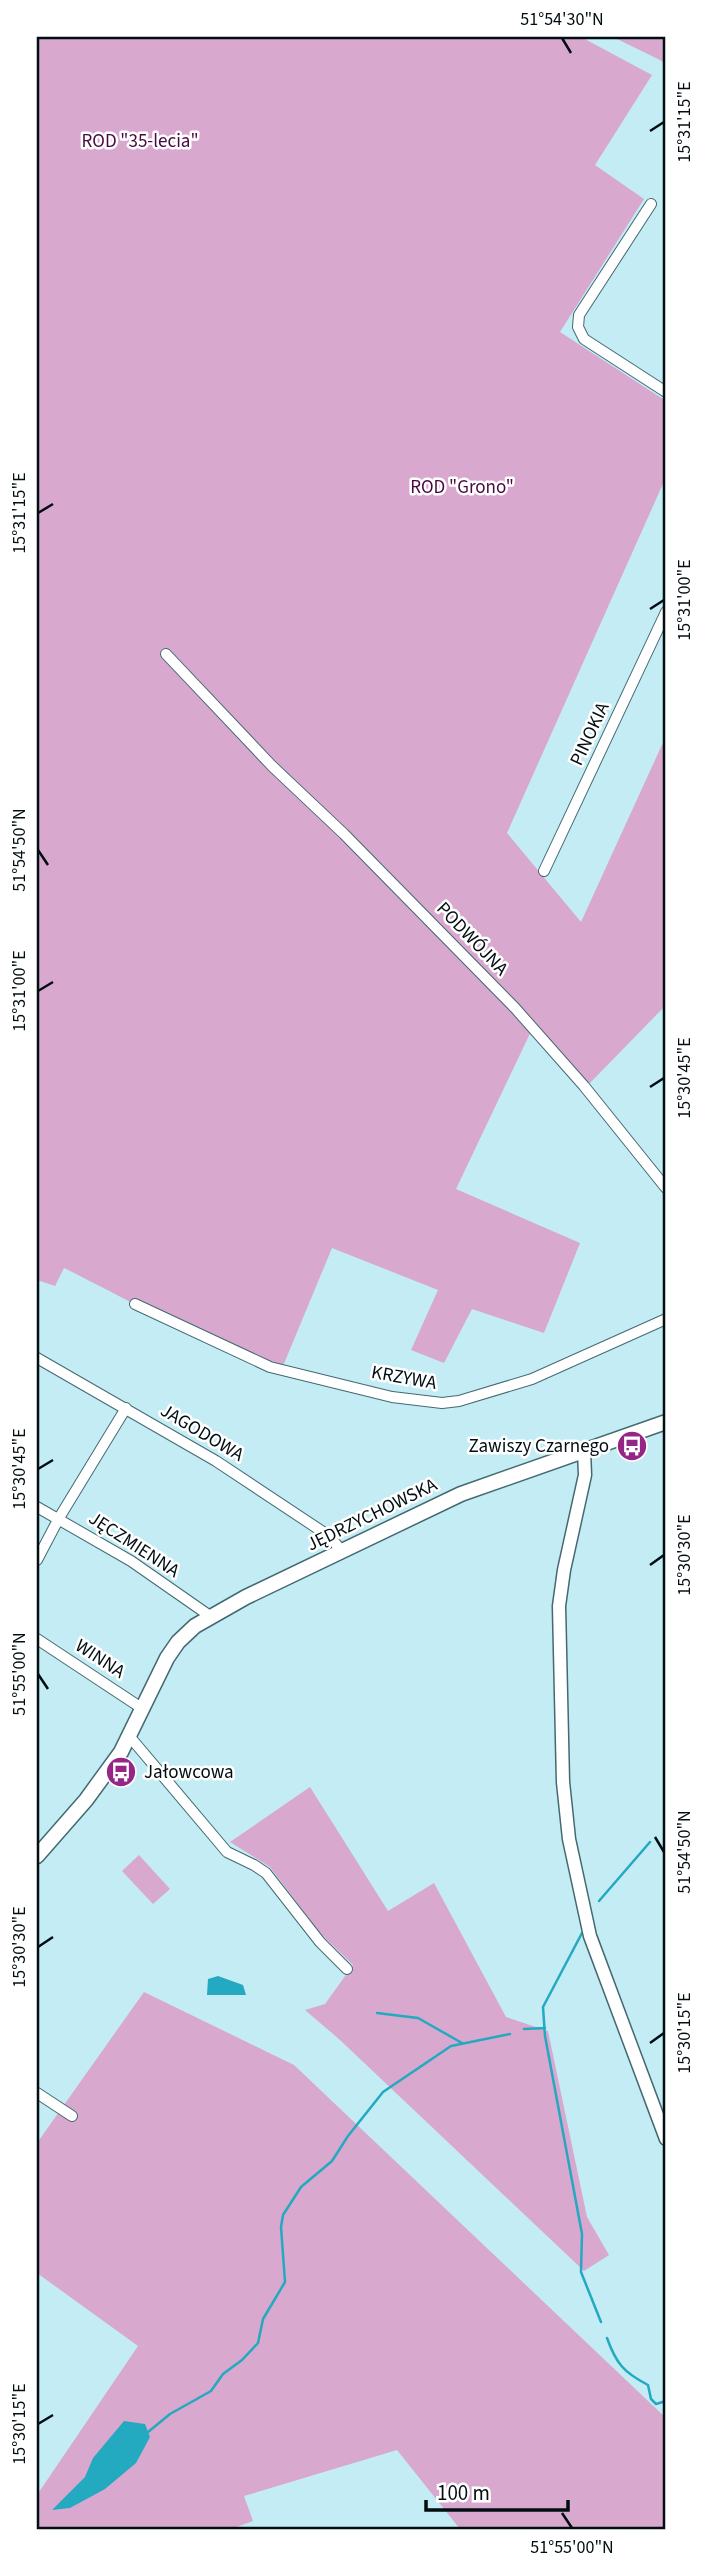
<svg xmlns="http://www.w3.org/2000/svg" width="703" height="2566" viewBox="0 0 703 2566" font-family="'Source Sans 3',sans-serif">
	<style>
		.green { fill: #d9a8ce }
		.water { fill: #23a9c0 }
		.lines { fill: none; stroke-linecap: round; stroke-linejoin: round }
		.stream { stroke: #23a9c0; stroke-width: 2.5 }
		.minor-casing { stroke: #446971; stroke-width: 12 }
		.tertiary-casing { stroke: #446971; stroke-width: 15 }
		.secondary-casing { stroke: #446971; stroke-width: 17 }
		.minor { stroke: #fff; stroke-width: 10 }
		.tertiary { stroke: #fff; stroke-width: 12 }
		.secondary { stroke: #fff; stroke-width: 14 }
		.ticks { fill: none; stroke: #020e11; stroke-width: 2.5 }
		.labels { text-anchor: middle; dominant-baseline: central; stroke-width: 5; stroke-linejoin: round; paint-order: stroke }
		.park-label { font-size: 19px; fill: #490940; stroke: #fff }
		.street-label { font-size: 19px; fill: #020e11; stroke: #fff }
		.poi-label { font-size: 19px; fill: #020e11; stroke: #fff; text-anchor: end }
		.neatline { fill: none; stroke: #020e11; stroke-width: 2.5 }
		.ticks-label { font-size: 18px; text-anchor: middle; fill: #020e11 }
	</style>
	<rect width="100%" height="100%" fill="#c3ecf5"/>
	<path class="green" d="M37,37H581L652,75L595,165L644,199L560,332L666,401V477L507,833L581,922L666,736V1005L589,1084L535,1023L456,1189L580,1243L544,1333L472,1309L444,1363L411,1350L438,1290L332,1248L283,1366C206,1346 135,1303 64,1268L55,1286L37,1280Z
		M613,37H666V64L660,60Z
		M310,1787L388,1911L434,1883L506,2017L548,2031L587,2217L609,2255L584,2271L340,2040L305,2010L325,2004L353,1965L320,1933L270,1867L230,1842Z
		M139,1855L170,1889L153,1904L122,1871Z
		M144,1992L294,2065L666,2418V2529H460L397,2450L244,2496L253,2521L231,2529H37V2495L138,2346L37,2273V2143Z"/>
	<path class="water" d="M218,1976L243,1985L246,1995H207L208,1979Z
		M124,2421L145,2424L150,2437L136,2463L105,2489L70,2508L52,2510L85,2477L93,2458Z"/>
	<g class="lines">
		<path class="stream" d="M599,1901L650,1842
			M582,1933L543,2007L545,2036L582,2234L581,2272L601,2322
			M377,2013L418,2018L462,2043
			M524,2029L545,2028
			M607,2338C616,2363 623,2372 648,2385L651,2399L656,2404L666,2401
			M148,2432L170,2414L211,2391L223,2374L242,2360L258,2343L263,2319L285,2282L281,2227L283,2215L301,2187L332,2161L348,2136L383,2092L451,2046L510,2034"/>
		<g class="minor-casing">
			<path id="minor" d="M651,204L579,315L578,327L584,339L666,392
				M166,654L272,766L344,834L515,1008L584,1086L666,1188
				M544,871L666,612
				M135,1304L270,1367L392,1397L442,1403L459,1401L532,1379L666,1319
				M37,1358L216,1461L329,1536L341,1550
				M37,1507L131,1561L210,1616
				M37,1560L59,1518L126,1408
				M37,1639L143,1709
				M130,1737L227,1852L254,1865L266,1873L320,1942L347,1969
				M37,2093L72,2116"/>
		</g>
		<g class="tertiary-casing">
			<path id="tertiary" d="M584,1450L585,1475L564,1570L559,1606L563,1782L569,1839L590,1936L666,2139"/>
		</g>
		<g class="secondary-casing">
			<path id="secondary" d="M37,1856L86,1800L121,1752L167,1658L178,1642L195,1626L246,1597L461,1494L666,1422"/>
		</g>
		<use href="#minor" class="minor"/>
		<use href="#tertiary" class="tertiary"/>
		<use href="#secondary" class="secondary"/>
	</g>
	<path class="ticks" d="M562,38L571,53M650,131L664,122M38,513L53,504M650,609L664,600M38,850L48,865M38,991L53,982M650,1087L664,1078M38,1469L53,1460M650,1565L664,1555M38,1674L48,1689M655,1837L664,1852M38,1947L53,1937M650,2043L664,2033M38,2424L53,2415M562,2513L572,2528"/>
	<defs>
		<g id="bus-disc" transform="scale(1.575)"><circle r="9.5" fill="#962686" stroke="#fff"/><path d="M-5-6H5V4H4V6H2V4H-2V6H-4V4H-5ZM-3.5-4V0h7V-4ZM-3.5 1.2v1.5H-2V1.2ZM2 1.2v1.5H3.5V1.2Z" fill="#fff"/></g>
	</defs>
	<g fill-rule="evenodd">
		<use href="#bus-disc" x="632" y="1446"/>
		<use href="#bus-disc" x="121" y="1772"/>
	</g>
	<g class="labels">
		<g class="park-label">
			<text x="140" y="141">ROD "35-lecia"</text>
			<text x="462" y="487">ROD "Grono"</text>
		</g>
		<g class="street-label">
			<text transform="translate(590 734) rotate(-65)">PINOKIA</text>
			<text transform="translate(472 939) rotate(46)">PODWÓJNA</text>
			<text transform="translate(404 1378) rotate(10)">KRZYWA</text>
			<text transform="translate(202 1433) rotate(31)">JAGODOWA</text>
			<text transform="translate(372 1515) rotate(-26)">JĘDRZYCHOWSKA</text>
			<text transform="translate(134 1545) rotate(33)">JĘCZMIENNA</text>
			<text transform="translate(100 1659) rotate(33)">WINNA</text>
		</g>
		<g class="poi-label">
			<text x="609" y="1446">Zawiszy Czarnego</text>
			<text x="144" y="1772" text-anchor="start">Jałowcowa</text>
		</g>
	</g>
	<rect width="703" height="2566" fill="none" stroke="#ffffff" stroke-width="77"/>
	<path d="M426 2500v10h142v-10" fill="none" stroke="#020e11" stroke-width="3.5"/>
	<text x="437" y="2500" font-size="21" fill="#020e11" stroke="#ffffff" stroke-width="5" paint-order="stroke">100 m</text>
	<rect x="38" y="38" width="626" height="2490" class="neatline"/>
	<g class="ticks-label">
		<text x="562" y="25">51°54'30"N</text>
		<text transform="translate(684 122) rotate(-90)" y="6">15°31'15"E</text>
		<text transform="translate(19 513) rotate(-90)" y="6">15°31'15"E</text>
		<text transform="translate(684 600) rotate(-90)" y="6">15°31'00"E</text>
		<text transform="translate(19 850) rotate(-90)" y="6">51°54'50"N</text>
		<text transform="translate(19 991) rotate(-90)" y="6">15°31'00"E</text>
		<text transform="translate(684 1078) rotate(-90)" y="6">15°30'45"E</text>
		<text transform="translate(19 1469) rotate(-90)" y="6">15°30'45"E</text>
		<text transform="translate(684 1555) rotate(-90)" y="6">15°30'30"E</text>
		<text transform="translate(19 1674) rotate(-90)" y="6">51°55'00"N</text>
		<text transform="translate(684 1852) rotate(-90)" y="6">51°54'50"N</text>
		<text transform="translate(19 1947) rotate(-90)" y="6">15°30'30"E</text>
		<text transform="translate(684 2033) rotate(-90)" y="6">15°30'15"E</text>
		<text transform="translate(19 2424) rotate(-90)" y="6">15°30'15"E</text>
		<text x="572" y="2553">51°55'00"N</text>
	</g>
</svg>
